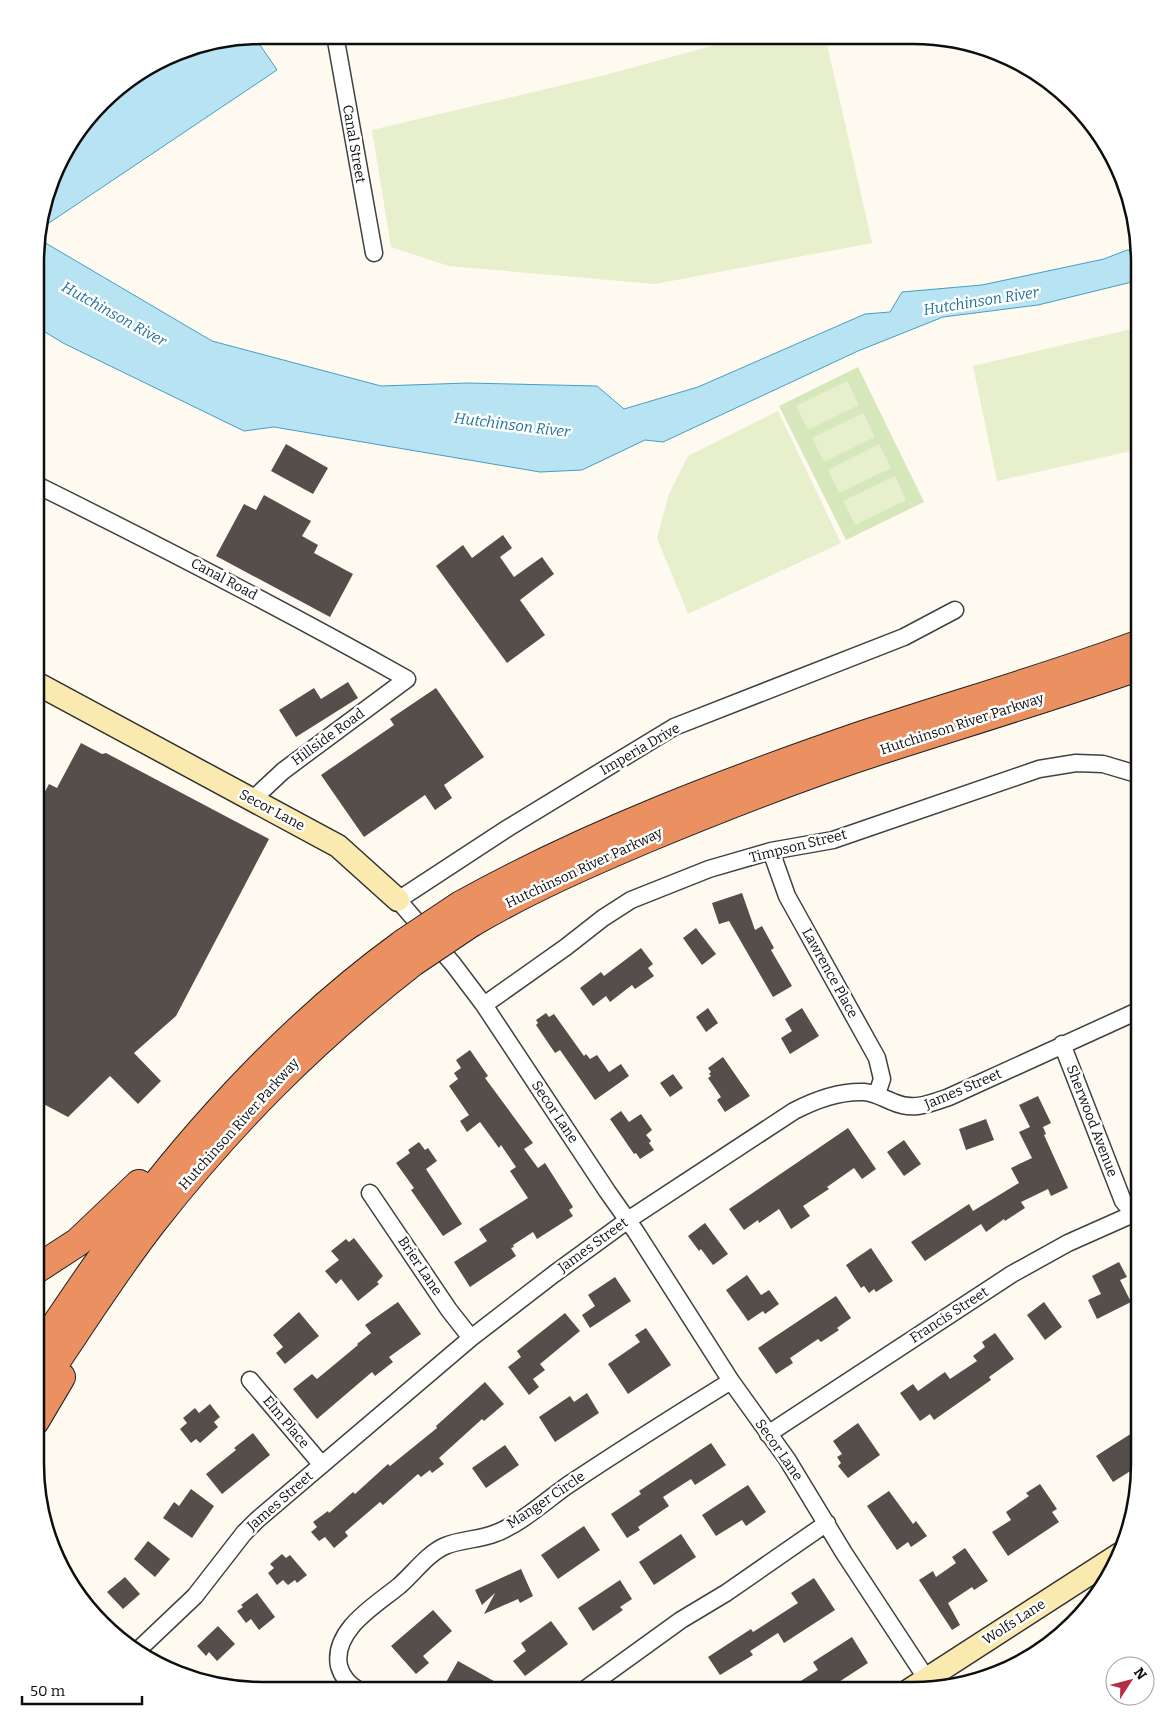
<svg xmlns="http://www.w3.org/2000/svg" width="1175" height="1726" viewBox="0 0 1175 1726" font-family="Bitter,serif">
	<style>
		.green { fill: #d7e7bc }
		.pitch { fill: #e7efcd }
		.water { fill: #b8e3f3; stroke: #439fc5 }
		.building { fill: #564e4b }
		.lines { fill: none; stroke-linecap: round; stroke-linejoin: round }
		.street-casing { stroke: #414141; stroke-width: 19 }
		.secondary-casing { stroke: #303030; stroke-width: 25 }
		.highway-casing { stroke: #1f1f1f; stroke-width: 30 }
		.street { stroke: #fff; stroke-width: 16 }
		.secondary { stroke: #faeaaf; stroke-width: 22 }
		.highway { stroke: #eb9161; stroke-width: 28 }
		.highway-bridge-casing { stroke: #1f1f1f; stroke-width: 30; stroke-linecap: butt }
		.highway-bridge { stroke: #eb9161; stroke-width: 28 }
		.labels { text-anchor: middle; dominant-baseline: central; stroke-width: 5; stroke-linejoin: round; paint-order: stroke }
		.street-label { font-size: 14px; fill: #0e0e0e; stroke: #fff }
		.water-label { font-size: 15px; font-style: italic; fill: #1e7199; stroke: #fff }
		.rim { fill: none; stroke: #0e0e0e; stroke-width: 2.5 }
	</style>
	<rect width="100%" height="100%" fill="#fefaf0"/>
	<path class="green" d="M858,367L924,502L846,540L779,406Z"/>
	<path class="pitch" d="M749,36L821,37L826,40L872,243L655,284L449,266L391,247L372,130L605,75Z
		M1140,327V449L997,481L973,366Z
		M847,381L859,405L808,430L796,406Z
		M778,411L841,543L688,614L657,538L669,494L688,456Z
		M863,413L875,437L824,462L812,438Z
		M879,444L891,468L839,493L828,470Z
		M895,476L906,500L855,525L843,501Z"/>
	<path class="water" d="M254,36L277,70L37,231L65,148L100,106L191,47Z
		M37,238L212,341L381,386L467,383L597,386L624,409L698,387L865,314L890,312L902,292L982,285L1104,259L1127,250H1137L1140,261V280L1038,305L943,317L858,351L663,442L645,440L582,470L540,472L274,427L244,431L63,343L37,327Z"/>
	<path class="building" d="M286,444L328,468L313,494L271,471Z
		M264,495L311,521L302,536L318,545L314,553L353,574L330,617L216,556L244,504L256,510Z
		M503,535L512,548L500,557L514,577L542,557L554,574L520,600L545,635L507,663L436,566L463,545L472,558Z
		M348,682L358,698L296,737L279,710L314,688L321,699Z
		M436,688L484,757L444,785L452,798L435,810L425,795L364,837L321,775L394,725L390,719Z
		M81,743L102,754L106,753L269,839L176,1016L134,1053L161,1081L138,1104L110,1076L68,1117L36,1100V809L49,784L57,788Z
		M742,893L755,930L762,926L774,948L771,950L792,986L773,997L729,921L719,924L712,903Z
		M696,928L716,954L702,965L683,938Z
		M641,948L653,964L648,968L654,976L635,989L632,985L610,1002L606,996L593,1006L580,988L601,972L604,976Z
		M708,1008L718,1023L706,1032L696,1017Z
		M802,1008L819,1036L790,1054L781,1038L792,1031L785,1019Z
		M546,1013L549,1017L554,1014L584,1056L586,1054L590,1059L597,1055L609,1072L621,1064L629,1076L595,1100L560,1050L555,1053L536,1025L538,1023L536,1020Z
		M470,1050L488,1076L485,1078L533,1143L524,1149L538,1168L545,1163L573,1207L569,1210L573,1216L537,1239L533,1232L513,1245L514,1247L511,1248L516,1256L470,1287L454,1262L487,1241L479,1229L528,1198L510,1171L516,1167L501,1145L499,1148L480,1122L467,1132L460,1121L469,1115L449,1086L458,1079L454,1073L461,1068L456,1060Z
		M723,1057L750,1096L725,1112L717,1100L721,1097L708,1078L711,1076L709,1074L711,1072L708,1068Z
		M673,1074L683,1088L670,1097L660,1083Z
		M1038,1096L1051,1123L1043,1127L1046,1134L1044,1135L1068,1188L1051,1196L1048,1189L1021,1202L1025,1208L1005,1221L1004,1219L986,1232L981,1224L925,1261L911,1242L969,1204L973,1211L1019,1183L1011,1168L1032,1158L1019,1132L1030,1127L1019,1105Z
		M621,1111L629,1122L641,1114L652,1130L646,1135L651,1141L649,1143L654,1150L640,1159L636,1153L634,1154L610,1119Z
		M986,1119L994,1140L966,1150L959,1129Z
		M848,1128L876,1169L862,1179L854,1168L827,1187L829,1189L803,1206L810,1216L791,1229L779,1209L759,1223L758,1220L744,1230L729,1209Z
		M904,1140L921,1164L904,1176L887,1152Z
		M419,1142L425,1150L428,1148L437,1161L426,1169L462,1224L443,1236L411,1190L414,1188L396,1163L410,1153L408,1150Z
		M705,1223L728,1254L713,1265L701,1249L699,1251L688,1236Z
		M354,1238L383,1276L377,1282L379,1284L358,1301L341,1279L336,1284L325,1271L339,1260L331,1251L346,1239L349,1242Z
		M871,1248L893,1281L876,1292L874,1289L869,1293L864,1286L861,1288L846,1265Z
		M1119,1262L1127,1277L1120,1280L1131,1302L1097,1319L1088,1300L1101,1294L1092,1276Z
		M747,1275L761,1295L769,1290L779,1304L765,1314L763,1311L748,1321L726,1290Z
		M615,1277L631,1301L590,1328L582,1315L595,1306L588,1295Z
		M836,1296L851,1318L837,1328L839,1330L821,1342L818,1339L790,1358L793,1363L776,1374L758,1348Z
		M398,1302L421,1334L389,1357L393,1362L375,1376L372,1372L317,1419L293,1389L312,1374L317,1379L358,1345L357,1344L371,1333L365,1325Z
		M1044,1302L1062,1327L1045,1340L1027,1315Z
		M299,1312L319,1336L285,1364L276,1353L283,1347L273,1335Z
		M565,1313L580,1331L540,1364L545,1370L533,1379L539,1387L529,1395L508,1367L521,1357L517,1351Z
		M646,1328L671,1365L628,1394L608,1364L640,1342L635,1335Z
		M995,1333L1014,1359L989,1377L991,1380L934,1420L930,1414L920,1421L900,1393L913,1384L918,1391L945,1372L950,1379L977,1361L973,1356L985,1347L982,1342Z
		M485,1382L504,1404L484,1421L482,1419L439,1458L444,1464L432,1473L430,1470L421,1477L418,1474L383,1505L380,1502L345,1532L348,1536L334,1548L325,1537L319,1541L311,1532L317,1527L313,1522L328,1511L329,1513L353,1492L355,1494L388,1464L390,1466L437,1428L436,1426Z
		M587,1393L599,1413L555,1442L539,1417L570,1396L574,1402Z
		M210,1404L220,1417L214,1422L218,1427L200,1443L196,1439L191,1443L180,1429L187,1423L183,1418L195,1408L199,1413Z
		M858,1423L880,1455L848,1478L838,1466L841,1463L837,1457L842,1454L833,1441Z
		M1140,1428V1465L1113,1482L1096,1456Z
		M253,1433L270,1455L222,1494L206,1474L236,1450L234,1448Z
		M711,1443L726,1465L695,1485L691,1479L663,1497L669,1506L638,1527L640,1530L627,1538L611,1514L641,1494L639,1491Z
		M505,1445L519,1465L486,1488L472,1468Z
		M1040,1484L1057,1509L1052,1512L1059,1522L1008,1556L992,1532L1011,1520L1006,1512L1029,1496L1026,1493Z
		M748,1485L766,1512L746,1526L742,1520L716,1536L702,1515Z
		M191,1489L214,1506L192,1538L163,1518L174,1502L179,1506Z
		M889,1491L913,1524L916,1521L927,1536L911,1547L908,1542L897,1550L867,1506Z
		M584,1526L600,1550L558,1579L541,1555Z
		M681,1534L696,1557L654,1585L639,1562Z
		M148,1541L170,1559L155,1577L134,1559Z
		M965,1548L988,1581L974,1590L972,1587L948,1603L960,1625L952,1630L919,1580L933,1571L936,1577L956,1563L952,1557Z
		M282,1554L286,1558L290,1555L307,1575L297,1583L295,1580L288,1585L283,1580L277,1585L268,1573L274,1568L270,1564Z
		M521,1569L533,1596L520,1603L518,1599L484,1614L495,1593L482,1605L475,1590Z
		M125,1577L140,1594L123,1609L107,1592Z
		M814,1578L835,1610L784,1643L778,1633L750,1651L753,1655L720,1675L708,1657L751,1629L753,1632L798,1603L791,1593Z
		M620,1580L632,1599L620,1607L623,1610L593,1631L578,1608Z
		M257,1593L275,1617L259,1630L251,1619L246,1623L237,1611L243,1607L241,1605Z
		M433,1610L452,1631L423,1656L429,1663L416,1674L391,1646Z
		M551,1621L568,1644L525,1676L513,1661L526,1651L521,1643Z
		M218,1626L235,1644L217,1661L209,1652L206,1656L197,1646Z
		M852,1637L868,1663L825,1691H785L818,1670L813,1662Z
		M458,1661L510,1690H455L445,1684Z"/>
	<g class="lines">
		<g class="street-casing">
			<path id="street" d="M335,35L374,253
				M37,485C162,547 286,611 407,679L283,771L252,800
				M771,851L787,896L877,1058L882,1079L877,1094
				M484,1005L566,947L603,918L631,900L709,869L771,851L833,840L1039,769L1076,763L1103,764L1140,775
				M1062,1044L1123,1201L1139,1220
				M370,1193L449,1310L471,1338
				M250,1380L322,1465
				M768,1434L1012,1274L1068,1243L1140,1211
				M136,1652L195,1596L244,1533L257,1520L471,1338L554,1274L628,1220L794,1111C815,1100 840,1091 864,1092C875,1093 883,1098 893,1102C913,1111 929,1104 949,1097L1140,1010
				M932,1687L844,1553L787,1459L731,1381L636,1232L607,1191L484,1005L453,964L398,900L508,828L674,727L904,637L955,610
				M357,1689C348,1684 342,1676 339,1666C332,1630 376,1605 399,1586C414,1573 427,1554 445,1546C461,1539 480,1540 496,1533C503,1531 510,1526 516,1523C534,1512 551,1497 568,1485C622,1449 676,1415 731,1381
				M584,1690L681,1620L726,1593L827,1523"/>
		</g>
		<g class="secondary-casing">
			<path id="secondary" d="M36,683L338,846L398,900
				M908,1691L1120,1554"/>
		</g>
		<g class="highway-casing">
			<path id="highway" d="M461,905C587,835 724,783 860,736C953,705 1048,678 1140,644
				M471,923C527,890 586,864 645,839C722,807 801,776 881,750C968,722 1054,696 1140,666
				M35,1270L78,1242L139,1184
				M35,1356C69,1305 102,1255 139,1207C216,1107 302,1017 404,943
				M35,1392C74,1336 110,1277 152,1223C230,1123 313,1040 413,962
				M35,1421L61,1377"/>
		</g>
		<use href="#street" class="street"/>
		<use href="#secondary" class="secondary"/>
		<use href="#highway" class="highway"/>
		<g class="highway-bridge-casing">
			<path id="highway-bridge" d="M404,943L461,905
				M413,962L471,923"/>
		</g>
		<use href="#highway-bridge" class="highway-bridge"/>
	</g>
	<g class="labels">
		<g class="street-label">
			<text transform="translate(354 144) rotate(80)">Canal Street</text>
			<text transform="translate(224 579) rotate(28)">Canal Road</text>
			<text transform="translate(962 724) rotate(-18)">Hutchinson River Parkway</text>
			<text transform="translate(328 737) rotate(-36)">Hillside Road</text>
			<text transform="translate(640 749) rotate(-30)">Imperia Drive</text>
			<text transform="translate(272 810) rotate(28)">Secor Lane</text>
			<text transform="translate(798 846) rotate(-14)">Timpson Street</text>
			<text transform="translate(584 868) rotate(-25)">Hutchinson River Parkway</text>
			<text transform="translate(830 973) rotate(61)">Lawrence Place</text>
			<text transform="translate(963 1089) rotate(-23)">James Street</text>
			<text transform="translate(555 1112) rotate(56)">Secor Lane</text>
			<text transform="translate(1092 1121) rotate(69)">Sherwood Avenue</text>
			<text transform="translate(239 1124) rotate(-48)">Hutchinson River Parkway</text>
			<text transform="translate(593 1245) rotate(-36)">James Street</text>
			<text transform="translate(420 1266) rotate(56)">Brier Lane</text>
			<text transform="translate(949 1315) rotate(-33)">Francis Street</text>
			<text transform="translate(286 1422) rotate(50)">Elm Place</text>
			<text transform="translate(779 1450) rotate(55)">Secor Lane</text>
			<text transform="translate(546 1500) rotate(-34)">Manger Circle</text>
			<text transform="translate(280 1501) rotate(-41)">James Street</text>
			<text transform="translate(1014 1622) rotate(-33)">Wolfs Lane</text>
		</g>
		<g class="water-label">
			<text transform="translate(981 301) rotate(-9)">Hutchinson River</text>
			<text transform="translate(114 314) rotate(29)">Hutchinson River</text>
			<text transform="translate(512 425) rotate(7)">Hutchinson River</text>
		</g>
	</g>
	<path d="M0 0H1175V1726H0ZM262 44H913A218 218 0 0 1 1131 262V1464A218 218 0 0 1 913 1682H262A218 218 0 0 1 44 1464V262A218 218 0 0 1 262 44Z" fill="#fff" fill-rule="evenodd"/>
	<path class="rim" d="M262 44H913A218 218 0 0 1 1131 262V1464A218 218 0 0 1 913 1682H262A218 218 0 0 1 44 1464V262A218 218 0 0 1 262 44Z"/>
	<g transform="translate(1130 1681) rotate(54)"><circle r="24" fill="#ffffff" stroke="#9f9f9f"/>
	<path d="M0-4L9 19L0 12L-9 19Z" fill="#b62e43"/>
	<text y="-8" font-size="14" font-weight="bold" text-anchor="middle" fill="#0e0e0e">N</text>
	</g>
	<path d="M22 1696v8h120v-8" fill="none" stroke="#0e0e0e" stroke-width="2.5"/>
	<text x="30" y="1696" font-size="15" fill="#0e0e0e" stroke="#ffffff" stroke-width="4" paint-order="stroke">50 m</text>
</svg>
